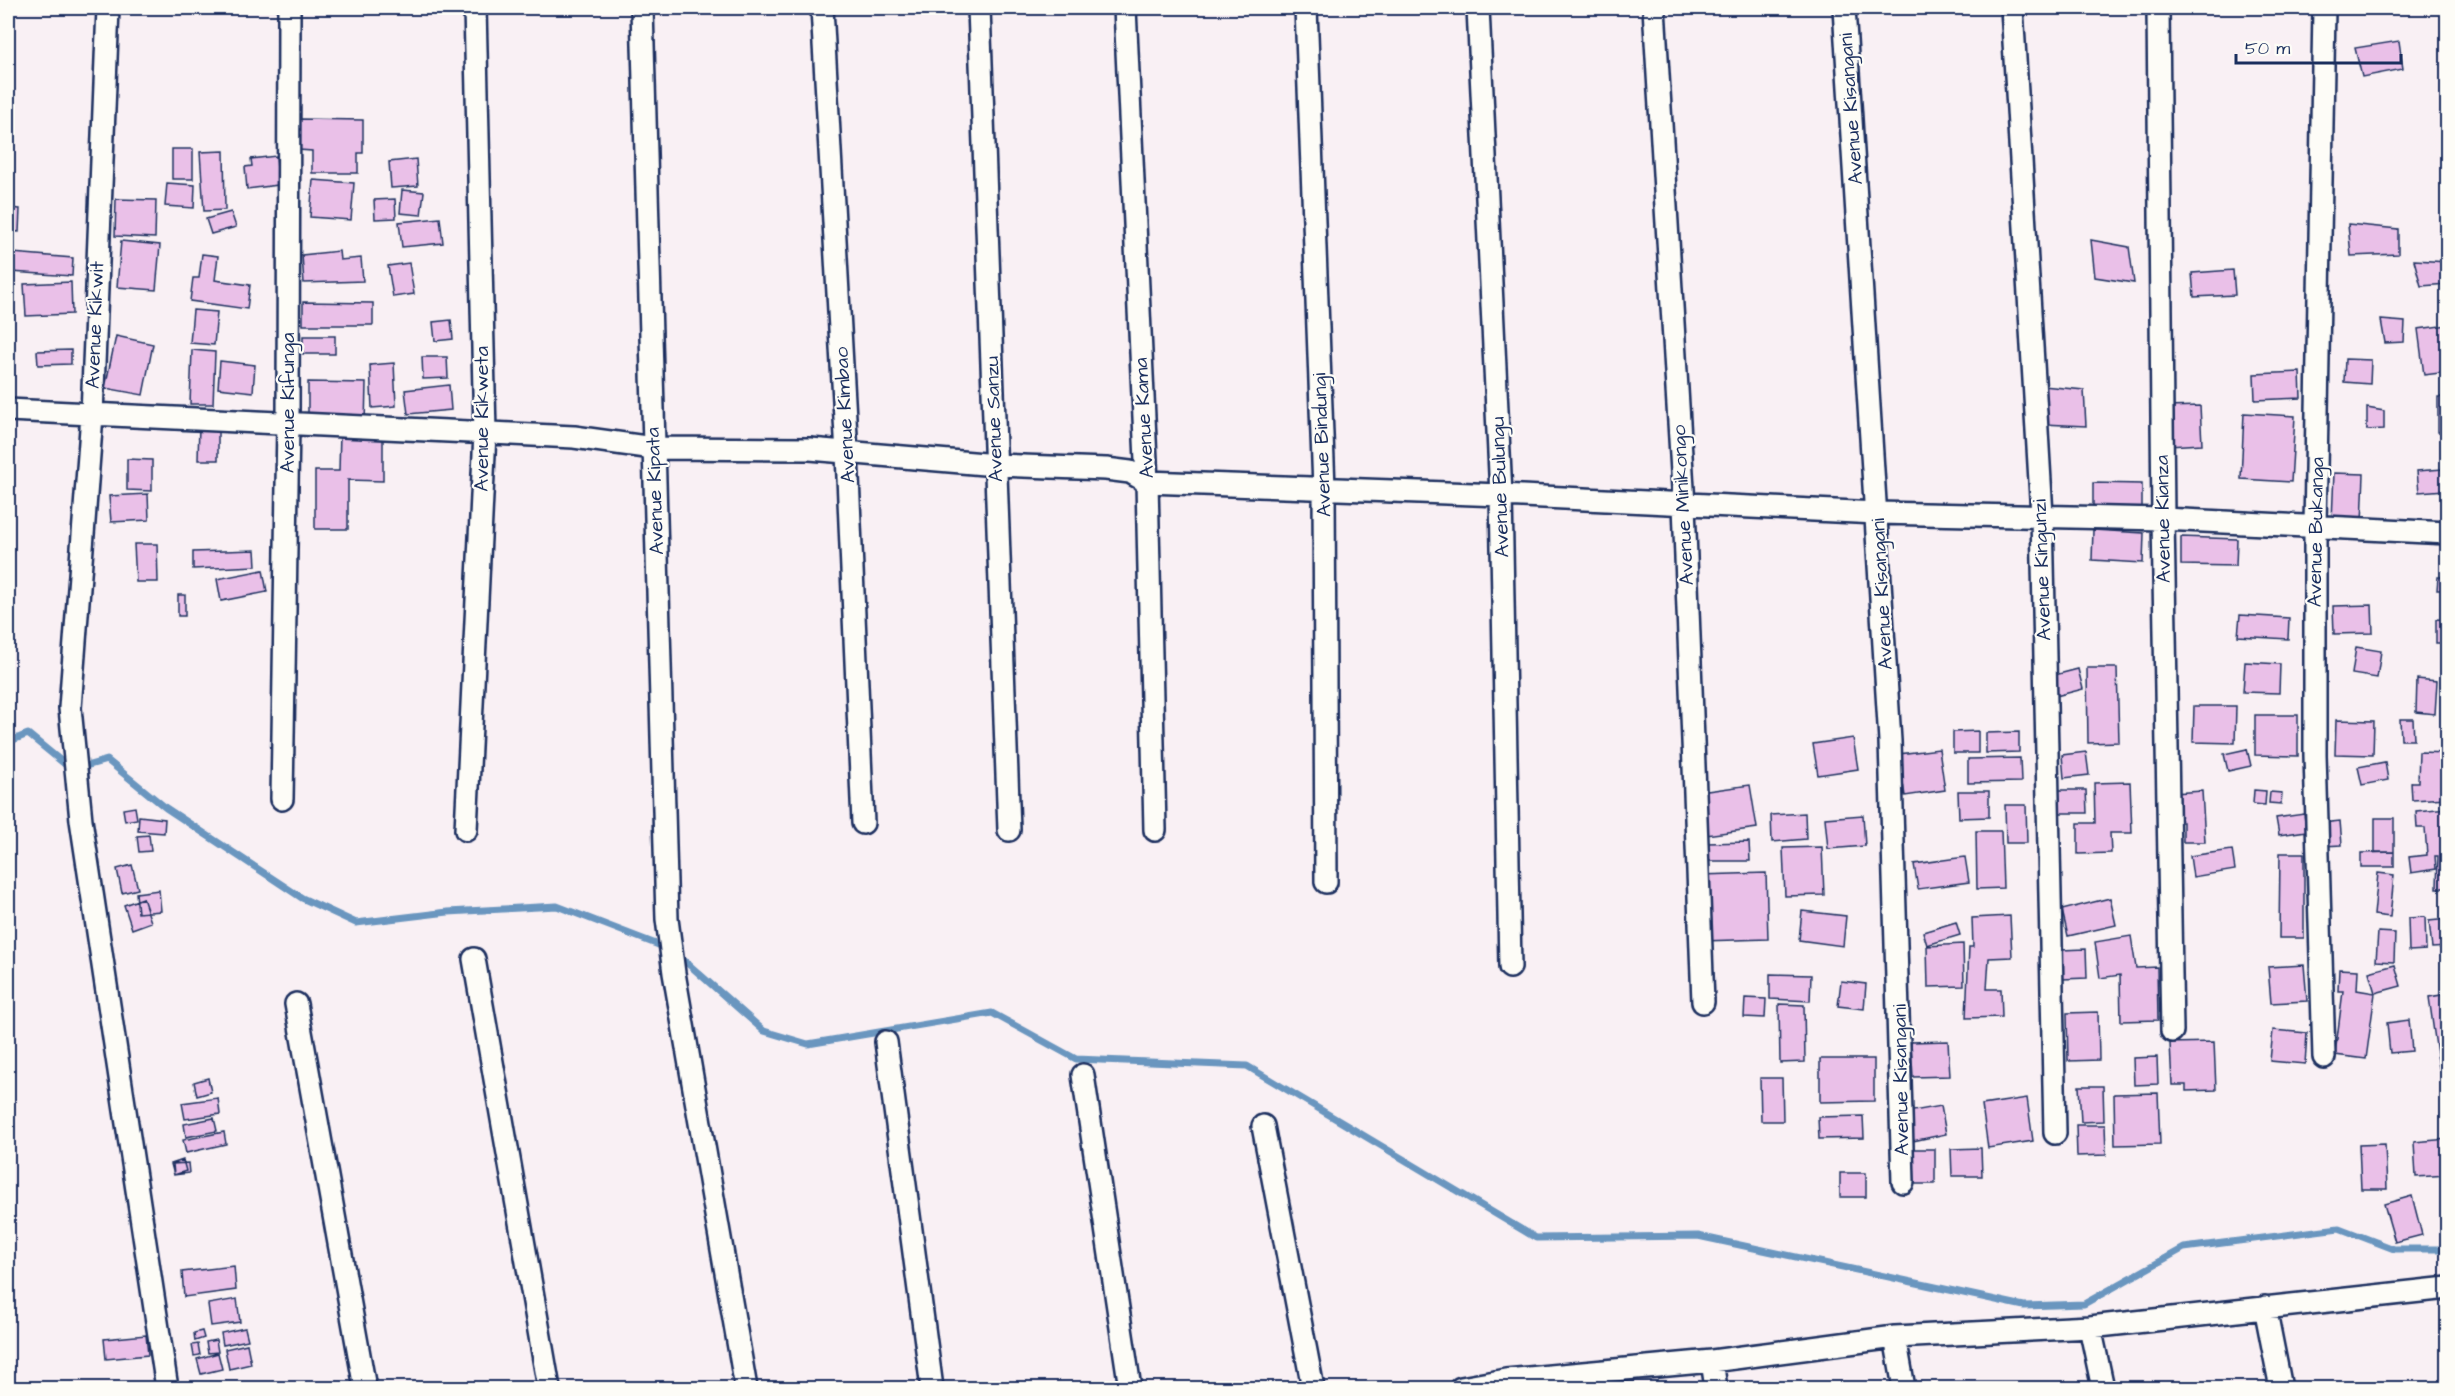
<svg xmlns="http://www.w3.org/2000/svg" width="2455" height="1396" viewBox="0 0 2455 1396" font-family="'Architects Daughter',sans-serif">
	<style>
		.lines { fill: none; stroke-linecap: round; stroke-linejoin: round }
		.stream { stroke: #6a96bf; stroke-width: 7 }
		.building { fill: #eac0e8; stroke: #1b2f5e; stroke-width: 1.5 }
		.street-casing { stroke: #1b2f5e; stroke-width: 26 }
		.street { stroke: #fdfcf7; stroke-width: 21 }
		.labels { text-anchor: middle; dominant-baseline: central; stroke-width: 4.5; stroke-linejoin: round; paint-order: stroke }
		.street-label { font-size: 20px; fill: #1b2f5e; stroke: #fdfcf7 }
	</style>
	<rect width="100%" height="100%" fill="#f9f0f4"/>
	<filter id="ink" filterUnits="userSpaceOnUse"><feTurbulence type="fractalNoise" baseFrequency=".0167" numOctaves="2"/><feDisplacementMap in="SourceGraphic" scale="12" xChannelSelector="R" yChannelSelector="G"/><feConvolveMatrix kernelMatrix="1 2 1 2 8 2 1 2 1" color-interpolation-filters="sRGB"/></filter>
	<g filter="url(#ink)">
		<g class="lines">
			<path class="stream" d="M8,742L28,734L72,770L107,760L166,808L302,898L356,923L448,912L557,906L669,949
				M678,955L764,1031L808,1044L992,1013L1076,1059L1247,1066L1536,1238L1698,1236L2024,1306L2084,1304L2184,1248L2339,1228L2394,1249H2448"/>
		</g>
		<path class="building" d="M2399,41L2403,69L2362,77L2355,48Z
			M299,119L363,120V153H358V173H312V151L299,150Z
			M172,149H193V179H172Z
			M224,151L225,210L204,211L200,152Z
			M276,156L278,185L247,189L245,167L252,166L251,159Z
			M416,159L418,186L391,188L389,162Z
			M313,180L354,183L351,220L310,217Z
			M167,183L195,185L194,208L165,206Z
			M402,190L424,192L421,215L400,213Z
			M116,199L156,200L155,238L115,236Z
			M395,199L396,218L375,219L374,200Z
			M8,208L20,209L19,232L8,231Z
			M231,212L236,227L211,234L206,219Z
			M440,218L443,243L402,247L399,222Z
			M2348,224L2398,229V254L2351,256Z
			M2091,240L2129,247L2134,283L2095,277Z
			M121,241L160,245L156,290L117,287Z
			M339,251L340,260L361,258L363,281L304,283L302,255Z
			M12,253L73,258L72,276L11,272Z
			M202,254L218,256L215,280L250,285L247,309L190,301L193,278H199Z
			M2414,260L2448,262V284L2421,286Z
			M409,263L414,294L393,297L388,266Z
			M2233,270L2235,295L2194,297L2192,273Z
			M71,282L72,314L26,316L24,284Z
			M303,302L373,303V325H303Z
			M193,310L217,312L214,345L190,343Z
			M451,320L453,339L435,341L433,322Z
			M2381,320L2405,322L2404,342L2385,343Z
			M2448,325V372L2424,375L2418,329Z
			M116,336L153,344L143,395L105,388Z
			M303,336H335V354H303Z
			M71,350V364L38,365L37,351Z
			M192,350L215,352L213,404H190Z
			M422,357H447L448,378L423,379Z
			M2345,359L2371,360L2370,384L2344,382Z
			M220,361L255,365L253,392L218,388Z
			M394,363L396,406L372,408L370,365Z
			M2300,372L2301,398L2255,400L2254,374Z
			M308,382L366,383L365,424L308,423Z
			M449,385L451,410L408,414L405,390Z
			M2043,386L2084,390L2086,426L2043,424Z
			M2438,397H2448V432H2438Z
			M2200,406L2202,444L2168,446L2166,407Z
			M2367,408L2384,411V429L2367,430Z
			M2244,413L2295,416L2291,482L2241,479Z
			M199,426H218V460H198Z
			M340,433H383V481L348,480V529H315V471H339Z
			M127,459L152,460V491L127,490Z
			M2443,469L2445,490L2419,492L2417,471Z
			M2334,473L2364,474L2362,523L2332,521Z
			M2093,483L2142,484V512H2093Z
			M148,494L149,520L111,522L109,496Z
			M2093,530L2144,533L2143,563L2092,560Z
			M2181,537L2237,539L2236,566L2181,565Z
			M134,544H157L158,582H136Z
			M255,550L256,566L193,569V552Z
			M263,570L267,592L221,601L217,579Z
			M2438,577H2448V590H2437Z
			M178,595H185V616H178Z
			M2372,605L2373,633L2334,634L2333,606Z
			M2240,615L2289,618L2288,639L2238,636Z
			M2436,619L2448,620V643H2436Z
			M2356,647L2381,651L2377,678L2352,674Z
			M2245,662L2280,664L2279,693L2243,692Z
			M2087,668H2117L2119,742L2088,743Z
			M2078,669L2083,689L2056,696L2051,676Z
			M2417,679L2437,681L2435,714L2416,712Z
			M2194,706H2236L2235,743L2193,742Z
			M2255,715H2298V756L2255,755Z
			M2400,719H2413L2414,740H2401Z
			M2336,720L2374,721L2373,755L2335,754Z
			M1978,731V753H1953V732Z
			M2019,732V752L1986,753V733Z
			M1853,738L1858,769L1818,775L1813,744Z
			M1939,749L1945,790L1905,796L1899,754Z
			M2247,749L2251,766L2228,771L2224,754Z
			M2086,752L2089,775L2064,778L2062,755Z
			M2419,752L2448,753V798L2412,800L2411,782H2418Z
			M2020,758L2021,782L1968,783V759Z
			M2385,762L2388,780L2362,785L2358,767Z
			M2130,782L2132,833H2110L2111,853L2078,854V823H2095L2094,783Z
			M1750,785L1757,828L1699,836L1693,793Z
			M2059,790H2086L2087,813H2060Z
			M2254,790L2266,791L2265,805L2253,804Z
			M1958,791H1989V817L1959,818Z
			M2202,791L2205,842H2183V822H2176L2174,793Z
			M2270,792L2282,793L2281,804L2269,803Z
			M2005,805H2026L2027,843H2006Z
			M135,807L137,819L125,821L123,809Z
			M2448,808V888H2437L2438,856H2435L2436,869L2411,873L2409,857L2427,855L2425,828H2417L2416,811Z
			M1805,813L1806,839L1772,842L1771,815Z
			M2304,814L2306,831L2279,835L2276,818Z
			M1863,815L1865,846L1828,849L1825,818Z
			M139,816L165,819L164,833L138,831Z
			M2375,818H2394V852H2375Z
			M2340,821L2342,845L2323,846L2322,823Z
			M1976,831H2001L2003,888L1977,889Z
			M149,835L151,851L139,852L137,836Z
			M1749,842L1750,861H1707V843Z
			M1822,847L1824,895L1785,896L1783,848Z
			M2232,850L2235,870L2193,877L2190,856Z
			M2394,852V867H2361V853Z
			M2280,853H2304V938H2279Z
			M1965,857L1969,882L1918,889L1914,864Z
			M132,865L138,889L122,893L117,869Z
			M1766,873L1768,939L1702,941L1700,875Z
			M2378,873L2394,875L2390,917L2374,915Z
			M159,890L161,911L138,913L136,893Z
			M143,898L151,922L132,929L124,905Z
			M2110,898L2116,925L2068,936L2062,910Z
			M1802,911L1846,916L1843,946L1799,940Z
			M2010,916L2012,957L1989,958L1987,989H2001L2002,1017L1966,1018L1969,947H1973L1972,918Z
			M2425,917L2426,950L2409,951L2408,918Z
			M2448,919V947L2432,948L2429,921Z
			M1956,922L1960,935L1927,945L1923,932Z
			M2378,932L2395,933L2394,962L2376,961Z
			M2131,936L2136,968L2157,967L2158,1020L2121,1021L2120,975L2100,978L2095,942Z
			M1963,944L1964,986L1928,987L1927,946Z
			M2086,949L2087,978L2062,979L2061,950Z
			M2304,965L2307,1001L2271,1003L2268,967Z
			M2395,965L2401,986L2375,993L2369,972Z
			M2339,969L2358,970L2357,990L2375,993L2366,1059L2335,1055L2343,991H2338Z
			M1770,974L1811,975L1810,1001L1770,999Z
			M1841,981L1866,984L1864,1009L1838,1006Z
			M2448,994V1066L2439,1068L2429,997Z
			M1745,998L1766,999L1765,1018L1744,1017Z
			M1779,1004L1804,1005L1805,1062L1780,1063Z
			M2098,1012L2099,1060L2068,1061L2067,1013Z
			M2409,1020L2412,1051L2390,1053L2387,1023Z
			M2273,1030L2307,1033L2305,1064L2270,1061Z
			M1948,1041L1950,1076L1913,1077L1911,1042Z
			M2214,1042L2216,1090L2186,1091V1085H2172L2170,1043Z
			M2157,1057L2158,1084L2134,1085L2133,1058Z
			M1820,1059H1874V1101L1820,1102Z
			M208,1078L211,1092L197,1096L194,1082Z
			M1760,1078H1782L1783,1121H1761Z
			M2079,1086H2103L2104,1121L2081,1122Z
			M2158,1093L2160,1144L2115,1145L2114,1094Z
			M218,1098L220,1114L185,1119L182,1103Z
			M2027,1098L2033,1141L1988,1148L1982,1105Z
			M1941,1106L1946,1134L1908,1142L1902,1113Z
			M1863,1116L1864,1138L1819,1139L1818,1117Z
			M214,1118L217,1131L186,1137L184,1124Z
			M2076,1125H2105L2106,1155L2077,1156Z
			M224,1132L226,1144L186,1153L183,1140Z
			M2448,1139V1175L2416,1177L2414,1142Z
			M2385,1144L2387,1189H2361L2359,1145Z
			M1981,1148L1982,1176H1952L1951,1149Z
			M1911,1149H1935V1184H1912Z
			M183,1160L186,1171L174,1175L171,1164Z
			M188,1163L189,1173L174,1175L173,1164Z
			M1840,1173H1866V1197H1840Z
			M2412,1196L2422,1235L2395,1242L2384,1204Z
			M234,1266L236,1290L184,1297L182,1272Z
			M237,1299L240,1322L211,1326L208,1304Z
			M245,1328L248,1340L223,1345L221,1333Z
			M202,1331L204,1338L195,1341L194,1333Z
			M146,1335L148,1355L106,1359L104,1339Z
			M216,1340L218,1352L208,1353L206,1342Z
			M198,1344L200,1355L194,1356L192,1345Z
			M247,1344L251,1364L229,1369L225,1349Z
			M218,1353L222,1369L201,1374L197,1359Z"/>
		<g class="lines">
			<g class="street-casing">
				<path id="street" d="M108,8L92,415L70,708L81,820L167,1388
					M642,8L667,919L674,973L746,1388
					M822,8L847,454L863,823
					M979,8L1009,830
					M1125,8L1147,482L1155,830
					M1306,8L1324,488L1326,882
					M1478,8L1501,495L1510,967
					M1654,8L1684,505L1703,1002
					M1844,8L1890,741L1903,1182
					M2012,8L2042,515L2055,1133
					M2158,8L2163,519L2172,1031
					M8,410L574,437L653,448L810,449L996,465L1106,469L1130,472L1147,482L1501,495L1877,513L2163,519L2448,533
					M282,799L288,423L289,8
					M466,830L485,433L475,8
					M474,959L549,1388
					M296,1004L365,1388
					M886,1042L932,1388
					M2324,1057L2315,755V528L2324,8
					M1083,1075L1130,1388
					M1263,1126L1313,1388
					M2265,1307L2281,1388
					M2090,1327L2103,1388
					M1895,1337L1904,1388
					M1712,1361L1716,1388
					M1461,1388L1506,1380L1712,1361L1895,1337L2090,1327L2448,1288"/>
			</g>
			<use href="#street" class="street"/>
		</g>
	</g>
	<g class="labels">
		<g class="street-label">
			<text transform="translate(1851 109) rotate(-94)">Avenue Kisangani</text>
			<text transform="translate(95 325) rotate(-88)">Avenue Kikwit</text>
			<text transform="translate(288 403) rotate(-90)">Avenue Kifunga</text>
			<text transform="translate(845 415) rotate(-93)">Avenue Kimbao</text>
			<text transform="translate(1144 418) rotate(-93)">Avenue Kama</text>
			<text transform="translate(482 419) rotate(-90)">Avenue Kikweta</text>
			<text transform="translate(994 419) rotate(-92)">Avenue Sanzu</text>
			<text transform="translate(1322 445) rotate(-92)">Avenue Bindungi</text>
			<text transform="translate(1500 487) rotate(-92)">Avenue Bulungu</text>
			<text transform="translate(655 491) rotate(-92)">Avenue Kipata</text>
			<text transform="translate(1683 505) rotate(-93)">Avenue Minikongo</text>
			<text transform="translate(2163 519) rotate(-91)">Avenue Kianza</text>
			<text transform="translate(2316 532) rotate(-89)">Avenue Bukanga</text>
			<text transform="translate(2042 570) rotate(-92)">Avenue Kingunzi</text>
			<text transform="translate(1882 594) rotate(-93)">Avenue Kisangani</text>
			<text transform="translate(1901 1080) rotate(-91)">Avenue Kisangani</text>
		</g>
	</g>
	<rect width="2455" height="1396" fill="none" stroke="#fdfcf7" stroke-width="30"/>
	<rect x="15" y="15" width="2425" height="1366" fill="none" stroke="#1b2f5e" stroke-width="2" filter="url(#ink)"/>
	<path d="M2236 54v9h165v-9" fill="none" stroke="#1b2f5e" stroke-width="3"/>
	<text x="2245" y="54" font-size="18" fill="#1b2f5e" stroke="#fdfcf7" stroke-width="4.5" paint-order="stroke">50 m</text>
</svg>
